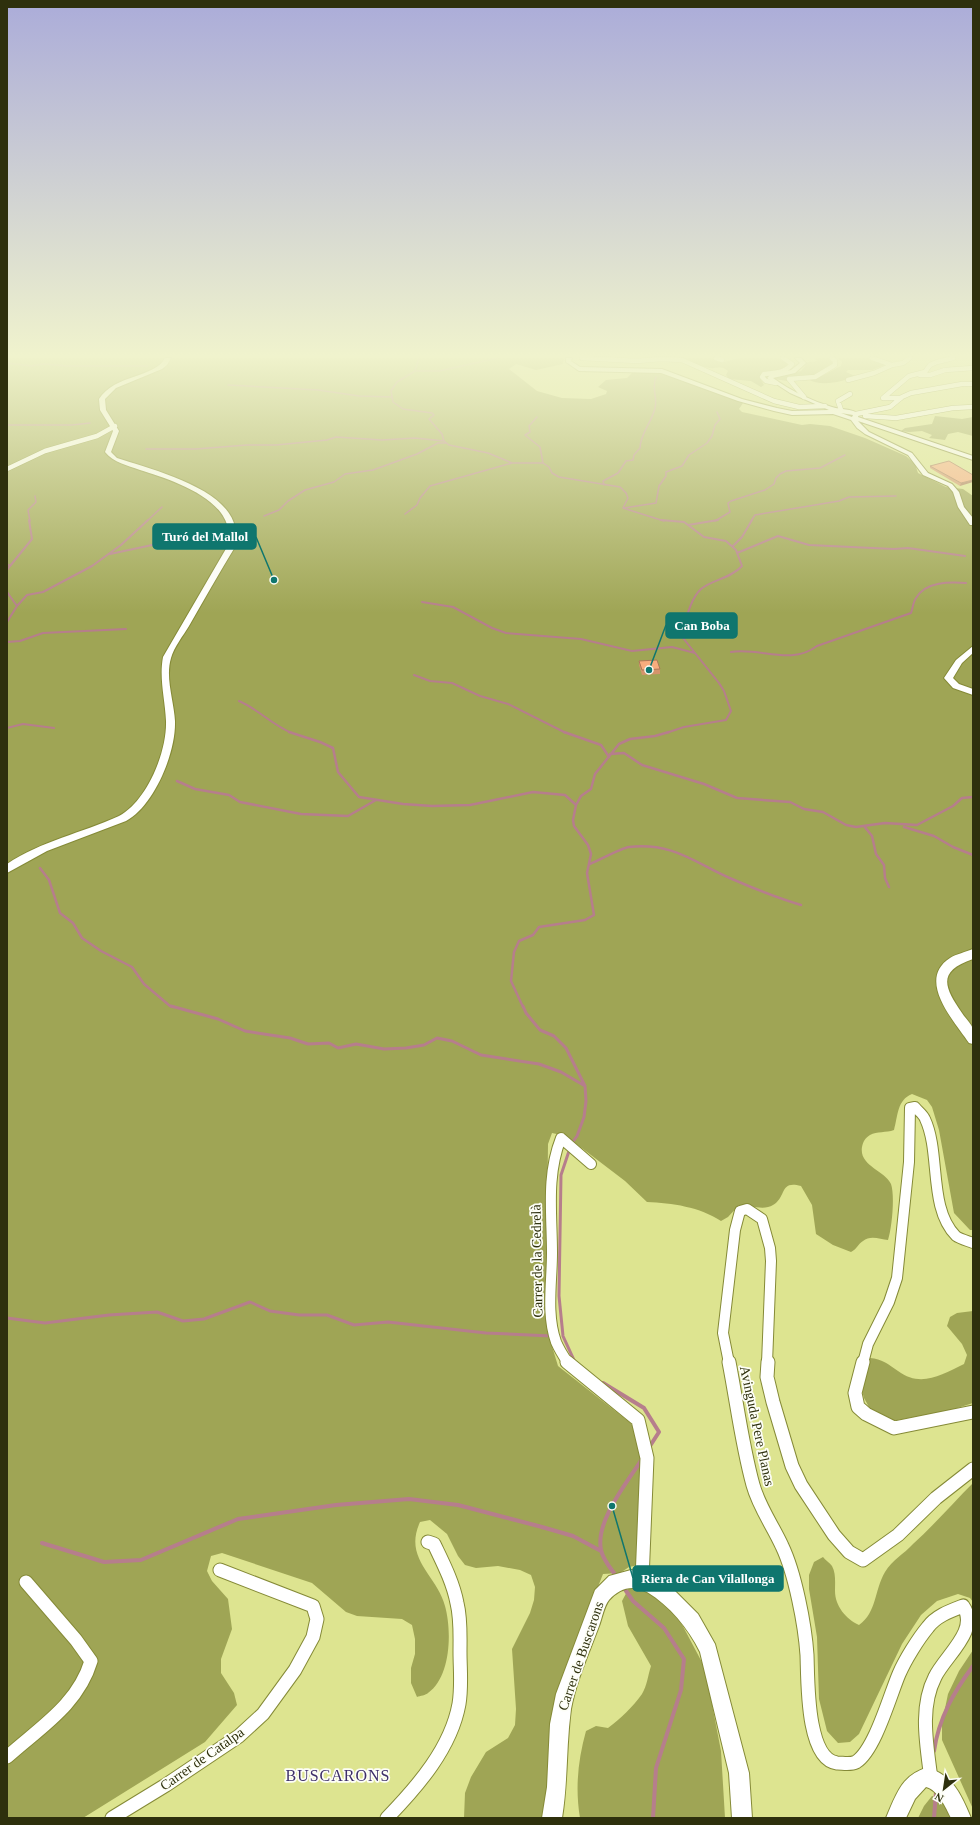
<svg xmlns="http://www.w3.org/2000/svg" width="980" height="1825" viewBox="0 0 980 1825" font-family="'Times New Roman',serif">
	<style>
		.forest { fill: #9fa555 }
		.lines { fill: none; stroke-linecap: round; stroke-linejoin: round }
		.stream-far4 { stroke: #b67e8c; stroke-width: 1.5 }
		.stream-far3 { stroke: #b67e8c; stroke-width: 2 }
		.stream-far2 { stroke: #b67e8c; stroke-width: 2.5 }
		.stream-far1 { stroke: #b67e8c; stroke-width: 3 }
		.stream { stroke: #b67e8c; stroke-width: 4 }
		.street-far2-casing { stroke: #858a37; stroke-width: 5.5 }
		.street-far1-casing { stroke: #858a37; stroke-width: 12 }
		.street-casing { stroke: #858a37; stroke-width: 15 }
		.secondary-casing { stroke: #858a37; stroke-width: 2 }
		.street-far2 { stroke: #fff; stroke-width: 4.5 }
		.street-far1 { stroke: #fff; stroke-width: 10 }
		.street { stroke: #fff; stroke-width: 13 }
		.secondary { fill: #fff; fill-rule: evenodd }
		.wall { fill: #d4946c }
		.shaded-wall { fill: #ad7858 }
		.building { fill: #f7ac7e; stroke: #ad7858 }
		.labels { text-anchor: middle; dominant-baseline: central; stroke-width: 3.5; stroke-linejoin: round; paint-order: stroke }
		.near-street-label { font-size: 14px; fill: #2e300d; stroke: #fdfef6 }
		.near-neighbourhood-label { font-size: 16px; letter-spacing: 1px; fill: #3d2e69; stroke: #fdfef6 }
		.leader { fill: none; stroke: #0f766e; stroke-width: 1.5 }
		.callout-dot { fill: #0f766e; stroke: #fdfef6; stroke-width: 1.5 }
		.callout { fill: #0f766e; stroke: #0f766e; stroke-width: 1.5 }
		.callout-label { font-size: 13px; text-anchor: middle; font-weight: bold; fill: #fff }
	</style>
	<rect width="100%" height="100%" fill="#dde490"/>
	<path class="forest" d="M7,358H564L563,364L536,370L516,364L509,369L537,391L562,398L591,399L606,394L607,391L598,387L606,380L627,378L632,373H659L743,403L739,409L742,412L802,425L810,424L830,426L865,438L906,456L915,464L918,473L946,487L963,489L973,496V1230H970L954,1213L939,1130L932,1107L927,1100L912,1094C897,1100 898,1116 894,1130C886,1133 877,1131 870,1135C865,1138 863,1142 862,1147C859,1166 884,1170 891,1184C895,1195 892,1228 888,1240C880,1239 870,1235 863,1241C858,1244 857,1249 851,1252L833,1245L816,1234L812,1205L801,1186C779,1180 787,1197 773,1205C764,1211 749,1205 739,1205L728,1217L721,1221C700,1207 672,1203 647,1202L625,1181L566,1136L552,1133L548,1144L547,1224L551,1343L558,1366L633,1425L642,1457L639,1565L629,1567L620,1573L603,1574L579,1635L542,1818H464L465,1793L471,1777L486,1752L508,1738L515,1725L516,1709L512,1649L530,1613L534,1600L535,1587L531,1575L520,1570L498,1566L476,1568L465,1565L458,1556L447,1534L430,1520L420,1522C403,1559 437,1575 445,1606C452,1631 451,1677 428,1693C426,1695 420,1696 417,1697L411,1683V1668L415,1654V1639L412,1625L402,1619L357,1616L346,1612L312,1583L222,1553L211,1556L207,1571L212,1581L228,1599L232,1629L221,1659V1673L234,1693L237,1705L205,1742L83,1818H7Z
		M673,358H712L723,362L740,358H779L786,362L787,365C781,373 770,371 761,374L760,378L764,385L761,387L751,381L729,379L726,375L728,371C721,365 717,369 710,368C697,366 685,360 673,358Z
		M815,358H829L833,364L813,376L788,379L787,381L774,379L775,377L801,371L808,362L817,361Z
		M838,358H868L885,365L872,370H848L846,372L855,376C843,382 820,387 808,379C820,379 830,371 841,366L842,362Z
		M935,416L962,419L973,417V436L958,432L948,434L945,440L929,438L932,435L922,431L909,432L901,431L905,428L932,424Z
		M973,1311V1403L948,1411L892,1421L870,1409L864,1398L861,1387L865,1366L870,1358C882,1359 888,1364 898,1371C921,1388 941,1375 964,1364L967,1355L962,1344L947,1326L950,1317L957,1313Z
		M973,1483V1602L970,1598L958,1594L937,1601L921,1615L902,1644L859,1734L850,1742L838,1743L827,1731L819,1699L817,1637L809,1589V1575L814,1562L823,1557C825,1560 830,1563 832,1566C836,1573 835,1583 835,1591C835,1606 846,1619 859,1625C877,1612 874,1591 885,1572C892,1560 904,1554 913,1544C934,1525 953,1503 973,1483Z
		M639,1585L648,1591L677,1615L705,1668L721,1751L725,1818H580C575,1788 578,1760 586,1731L596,1726L608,1728C620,1719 633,1707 642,1694C647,1686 648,1675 651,1666L628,1626L622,1601L629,1588Z
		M973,1650V1809L942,1740V1723L948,1694L959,1671Z
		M932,1796L945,1798L957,1818H918L924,1806Z"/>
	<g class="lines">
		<path class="stream-far4" d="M419,358L415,371L397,382L391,391L393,402L403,409L432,413L434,415L429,419L442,434L444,441
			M7,363L31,366L44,364L67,366H148
			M416,371H439L498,358
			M228,385L318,390L359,396L392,397
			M537,417L529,426L530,432L525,435L540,447L543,463
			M7,425H72L90,423
			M146,449H196L247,445H276L327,440L336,437L382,440L415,438L444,441L449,445L488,453L512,463H543L549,467L552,473L559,477L620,487L626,493L628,498L623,508
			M604,485L603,481L618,473L626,461L633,460L634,455L640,448C640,434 652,422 655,408C658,397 651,389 656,377
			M623,508L664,521
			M624,508L656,503L659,486L666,476V472L682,466L689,455L707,443L712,436L715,425L720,419L717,412
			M405,514L417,505L420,498L430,486L512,463
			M264,516L279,510L288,501L305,490L334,482L345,474L373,470L417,454L438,443H446
			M30,521L28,510L36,502L35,496
			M147,521L162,507
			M715,521L730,512L728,503L731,501L765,490L774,484L776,478L780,474L786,471L820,468L845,455
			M751,521L755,515L839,501L849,497L896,496"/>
		<path class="stream-far3" d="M661,520L684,522L704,537L726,541L736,550L742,566C730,579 713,579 701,589C690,599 686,620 682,633L683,638L719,683L724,691L731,711L726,720L684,727L666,733
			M688,525L718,520
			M733,546L742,537L752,520
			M737,553L778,536L809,545L894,549L908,548L965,556
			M110,554L185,538L202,531L220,527
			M7,564L10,566L7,570
			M10,566L32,539L29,520
			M7,592L17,606
			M422,602L453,607L492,628L506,633L581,639L632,651L672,647L695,653
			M7,622L17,606L27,595L43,592L92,566L121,545L148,520
			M7,642L20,641L43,633L126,629
			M731,652C760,647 791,666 817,646L911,613C913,608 913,602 916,598C926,581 950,582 966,583
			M414,675L430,681L452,683L480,696L508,704L566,733
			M239,701C258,709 272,725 292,733
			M7,728L23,724L54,728"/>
		<path class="stream-far2" d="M289,732L320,742L333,748L338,772L359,797L403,804L432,806L470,805L533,792L565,795L576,805
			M564,732L601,745L609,757
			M610,754L624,753L642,765L704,784L737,798L790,802L804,809L823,812L846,825L856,827L885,823L917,825L953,806L962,798L973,797
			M177,781L195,789L229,795L240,802L301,814L348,816L376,800
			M864,826L872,836L876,854L884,865L885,878L889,887
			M904,827L934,836L953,847L973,855
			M590,864C600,860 621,848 629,847C673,842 695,863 732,879C755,889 777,898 801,905
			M40,868L49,880L60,913L73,923L82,938L101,951L132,967L144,984L170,1006L174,1007
			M523,1007L511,981L514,952L519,941L533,935L539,927L585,920L594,915L587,873L591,854L588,845L574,826L573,820L576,805L581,796L591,789L595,774L619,744L630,739L655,736L669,732"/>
		<path class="stream-far1" d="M171,1006L218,1019L245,1031L290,1038L308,1044L329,1043L338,1048L356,1044L384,1049L406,1048L424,1045L437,1038L452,1041L481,1055L539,1064L561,1072L585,1086
			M523,1006L526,1013L540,1030L554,1036L566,1048L585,1086L586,1101L584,1117L577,1136L572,1143
			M570,1148L561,1175L559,1296L563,1336L574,1360
			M7,1318L45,1323L109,1315L157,1312L183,1321L204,1319L250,1302L270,1311L299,1315H327L354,1325L388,1322L486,1333L551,1336"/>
		<path class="stream" d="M603,1383L644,1408L659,1432L650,1446
			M42,1543L104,1562L141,1560L238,1519L336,1505L409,1499L458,1505L542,1527L573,1536L601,1551
			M617,1577C611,1569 603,1560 601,1550C595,1521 627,1483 642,1459
			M624,1588L633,1601L664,1628L684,1659L681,1690L656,1768L653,1818
			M934,1751C939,1718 953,1693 973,1666
			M934,1818L936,1792"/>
		<g class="street-far2-casing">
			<path id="street-far2" d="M582,358L637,361L661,359L682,360L774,401L799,407L825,406
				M716,358L722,360
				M892,365L903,363L910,358
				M920,375H930L945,370L973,368
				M789,379L815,377L835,365V361L832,358
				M789,379L804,397
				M848,380L874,373L892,365L872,358
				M776,383L766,381L762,377L764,374C775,373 785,373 792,364L783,358
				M901,398H883L909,376L925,372L930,365L937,362L953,358
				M841,410L838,401L850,394
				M856,414L890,407L902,397L911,393L962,384H973
				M865,416L896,418L953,408L973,407
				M7,469L45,451L97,436L115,426"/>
		</g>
		<g class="street-far1-casing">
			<path id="street-far1" d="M568,1363C564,1357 559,1349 556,1342C546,1314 552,1282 552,1253C552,1214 546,1176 561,1138L591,1164
				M729,1363L723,1333L735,1230L740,1211L747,1209L762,1219L770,1248L771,1261L767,1363
				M863,1363L868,1344L889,1302L897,1278L909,1162L910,1108L915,1107C918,1111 923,1114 925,1119C941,1153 928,1208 956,1236C960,1239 968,1241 973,1243"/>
		</g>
		<g class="street-casing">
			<path id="street" d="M567,1362L638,1420L647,1458L642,1580
				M729,1362C737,1403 742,1445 753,1485C759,1507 773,1526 782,1546C795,1573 805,1625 807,1655C808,1679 806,1759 837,1763C843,1763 850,1765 856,1762C875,1750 890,1695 899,1674C905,1660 918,1639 928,1627C936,1616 950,1611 963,1606C980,1630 945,1656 935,1677C919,1708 927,1746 931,1779
				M768,1362L767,1377L773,1402L792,1466L801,1485L834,1535L849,1552L863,1560L898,1535L936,1498L973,1469
				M863,1362L855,1393L858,1407L866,1414L894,1428L973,1412
				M7,1757C39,1728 78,1705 91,1661L76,1640L26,1582
				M112,1818L166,1785L239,1736L263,1714L295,1670L313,1637L317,1619L313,1606L220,1570
				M387,1818C418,1786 451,1748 459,1704C462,1686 460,1669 460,1652C460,1636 461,1619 457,1603C453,1582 443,1563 434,1544L428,1542"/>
		</g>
		<g class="secondary-casing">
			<path id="secondary" d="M165,358H171L167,365L162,369L116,388L105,399L106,410L119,431L111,452L117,458C150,469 229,488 235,528C236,534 235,541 235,547C219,573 204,600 189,626C183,636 174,647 171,658C165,678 174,701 175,721C176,753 154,806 126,821L47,851L7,873V864C41,841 82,833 119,816C147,801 167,752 166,721C165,699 159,679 163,657L227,547C227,541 228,534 228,529C223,496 166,478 140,470C127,465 114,463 105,452L113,431L100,410L99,399C115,374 155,378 165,358Z
				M566,358H572L571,361L580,367L662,369L742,399L777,408L792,411L829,410L790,393L767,378L770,375L791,370L800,363L795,358H801L806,363L795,373L773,378C791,391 812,401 832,407C841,410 851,408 859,414L858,417L973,456V460L858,421L869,432L912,453L928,473L952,484L959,492L964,507L973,518V525H970L958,507L953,492L948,486L923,475L908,455L865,434L857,428L851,420L833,414L792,415L774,411L738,401L661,373L579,371L566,362ZM841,413L853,415L852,417Z
				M973,646V653L962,663L953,678L959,684L973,689V695L953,688L944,678L956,660Z
				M973,949V959C938,971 943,986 962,1013C965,1018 971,1023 973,1029C974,1033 973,1040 973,1044L969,1043C954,1021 916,980 950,958C956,954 966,952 973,949Z
				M631,1570L647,1573L669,1585L698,1614L715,1644L749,1773L752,1818H732L729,1773L700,1652C688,1628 670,1606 647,1592C632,1584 619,1589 609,1600C604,1606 602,1618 599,1626C589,1653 576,1681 571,1709C566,1745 568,1782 562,1818H542L547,1787L550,1724L556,1694L595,1590L609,1576Z
				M926,1768C952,1773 962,1796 971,1818H951C946,1808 938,1790 926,1787L915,1799L906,1818H886C896,1795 901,1776 926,1768Z"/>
		</g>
		<use href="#street-far2" class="street-far2"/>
		<use href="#street-far1" class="street-far1"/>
		<use href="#street" class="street"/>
		<use href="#secondary" class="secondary"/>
	</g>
	<path class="wall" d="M930,466L973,475L960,486L930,468Z
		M639,661L660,669V674L642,675L639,665Z"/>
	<path class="shaded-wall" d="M973,480V482L960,486L961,483Z"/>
	<path class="building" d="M949,461L973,475V480L961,483L930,466Z
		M657,660L660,669L642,670L639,661Z"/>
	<linearGradient id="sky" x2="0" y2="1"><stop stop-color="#abacd9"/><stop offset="0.58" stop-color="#f0f3cd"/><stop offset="1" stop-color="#f0f3cd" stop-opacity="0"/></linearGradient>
	<rect width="980" height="613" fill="url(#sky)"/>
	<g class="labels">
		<g class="near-street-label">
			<text transform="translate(537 1261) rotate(-91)">Carrer de la Cedrelà</text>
			<text transform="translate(757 1426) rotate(78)">Avinguda Pere Planas</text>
			<text transform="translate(581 1656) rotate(-71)">Carrer de Buscarons</text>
			<text transform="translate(202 1759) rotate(-35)">Carrer de Catalpa</text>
		</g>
		<g class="near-neighbourhood-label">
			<text x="338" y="1775">BUSCARONS</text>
		</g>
	</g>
	<path class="leader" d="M274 580L256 537M649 670L666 625M612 1506L633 1578"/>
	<g class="callout-dot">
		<circle cx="274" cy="580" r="4"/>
		<circle cx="649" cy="670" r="4"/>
		<circle cx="612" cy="1506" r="4"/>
	</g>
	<g class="callout">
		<rect x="153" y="524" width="103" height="25" rx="4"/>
		<rect x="666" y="613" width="71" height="25" rx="4"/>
		<rect x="633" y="1566" width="150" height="25" rx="4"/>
	</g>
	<g class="callout-label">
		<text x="205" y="541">Turó del Mallol</text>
		<text x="702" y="630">Can Boba</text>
		<text x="708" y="1583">Riera de Can Vilallonga</text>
	</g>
	<rect width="980" height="1825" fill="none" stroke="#2e300d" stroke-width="16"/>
	<g transform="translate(944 1789) rotate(210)" stroke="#fdfef6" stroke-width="3" paint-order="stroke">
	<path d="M0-3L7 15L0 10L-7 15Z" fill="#2e300d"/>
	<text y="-6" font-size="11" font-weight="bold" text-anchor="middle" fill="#2e300d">N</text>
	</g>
</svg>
